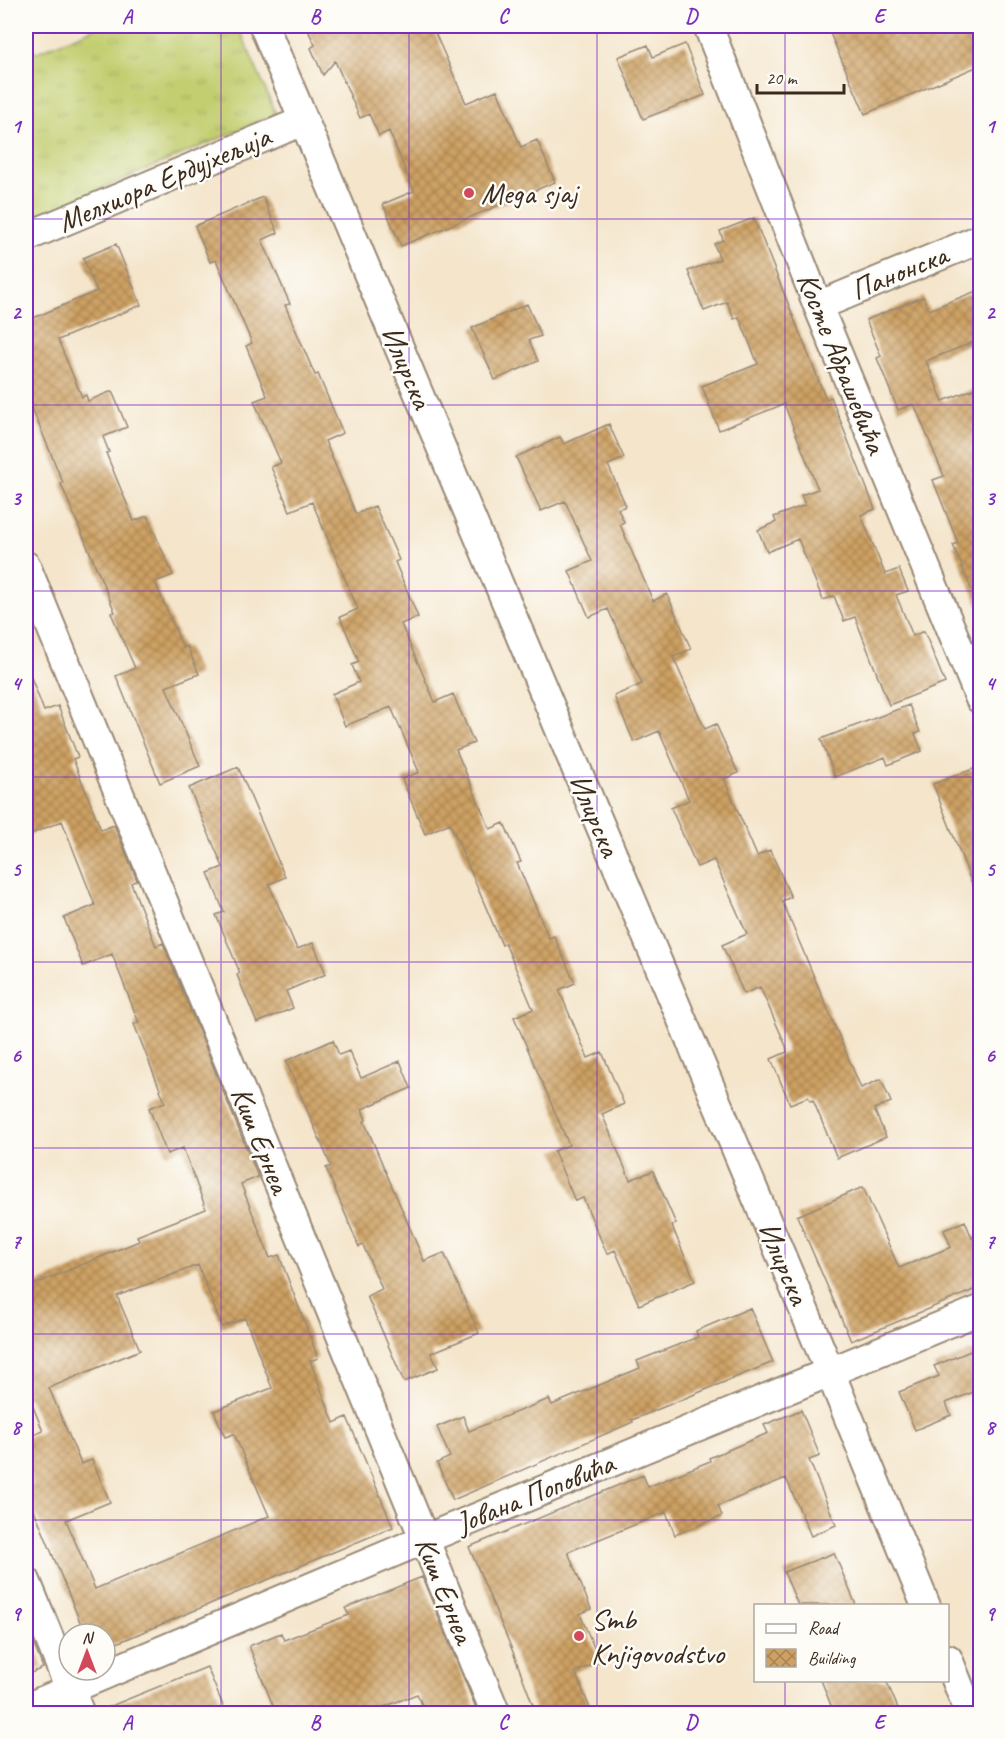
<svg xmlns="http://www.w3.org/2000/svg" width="1006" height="1739" viewBox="0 0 1006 1739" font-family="Caveat,sans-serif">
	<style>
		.grass { fill: url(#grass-tufts); stroke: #7e7c47; stroke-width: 1.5 }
		.building { fill: url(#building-cross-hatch); fill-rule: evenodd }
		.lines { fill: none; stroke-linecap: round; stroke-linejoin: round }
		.minor-casing { stroke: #988874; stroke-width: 32 }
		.minor { stroke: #fff; stroke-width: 28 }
		.grid { fill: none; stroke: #7b2cbf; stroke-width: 1.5; stroke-opacity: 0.55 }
		.poi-dot { fill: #d1495b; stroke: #fdfcf7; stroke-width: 2 }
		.labels { text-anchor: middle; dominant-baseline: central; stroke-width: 5; stroke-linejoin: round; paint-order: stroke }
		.street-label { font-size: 30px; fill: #3b2a1e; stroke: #fdfcf7 }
		.poi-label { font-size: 30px; fill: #3b2a1e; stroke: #fdfcf7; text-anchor: start }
		.neatline { fill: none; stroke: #7b2cbf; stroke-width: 2 }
		.grid-label { font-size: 20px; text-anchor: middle; font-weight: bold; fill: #7b2cbf }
	</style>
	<defs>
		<pattern id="grass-tufts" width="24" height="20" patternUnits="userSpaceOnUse" patternTransform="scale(1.5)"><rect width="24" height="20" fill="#c2ce70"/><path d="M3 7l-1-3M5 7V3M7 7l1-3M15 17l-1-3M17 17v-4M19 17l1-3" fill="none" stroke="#a8b161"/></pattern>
		<pattern id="building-cross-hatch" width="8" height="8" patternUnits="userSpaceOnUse" patternTransform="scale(1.5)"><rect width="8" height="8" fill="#cda163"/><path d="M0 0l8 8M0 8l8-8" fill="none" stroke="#a88351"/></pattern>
	</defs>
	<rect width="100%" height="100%" fill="#fdfcf7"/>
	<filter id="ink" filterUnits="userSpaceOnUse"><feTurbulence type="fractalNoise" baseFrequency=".0167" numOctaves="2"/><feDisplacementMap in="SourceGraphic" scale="12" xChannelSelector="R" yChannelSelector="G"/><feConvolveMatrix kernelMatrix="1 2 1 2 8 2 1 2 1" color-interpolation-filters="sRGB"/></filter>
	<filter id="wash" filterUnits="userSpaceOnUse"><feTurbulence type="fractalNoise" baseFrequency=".008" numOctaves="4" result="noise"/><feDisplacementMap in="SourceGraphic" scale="24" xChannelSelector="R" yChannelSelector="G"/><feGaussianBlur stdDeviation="1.35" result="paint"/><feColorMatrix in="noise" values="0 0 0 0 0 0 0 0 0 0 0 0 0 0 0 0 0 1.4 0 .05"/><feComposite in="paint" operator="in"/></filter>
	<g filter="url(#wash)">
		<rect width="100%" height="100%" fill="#f4e5cb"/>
		<path class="grass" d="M100,26H238L276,114L26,221V32L35,53Z"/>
		<g id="blocks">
			<path class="building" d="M306,26H432L466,103L497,90L521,147L537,140L555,182L401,246L383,204L414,191L389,131L379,136L369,114L360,118L335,61L323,75L311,48L315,45Z
				M827,26H981V65L865,114Z
				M685,44L705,95L643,119L618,57L648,45L653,57Z
				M263,197L278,233L262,240L290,304L285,305L315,375L318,374L343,433L325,441L356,514L375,506L399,560L395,562L418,617L401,624L435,702L453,694L474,743L456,750L490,829L504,823L521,862L517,863L549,938L554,936L575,983L559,990L588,1058L602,1052L624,1104L602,1114L630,1180L653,1171L676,1224L672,1226L695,1281L639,1305L615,1250L607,1254L583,1198L575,1201L554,1151L569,1145L514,1017L533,1009L505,943L502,945L450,823L425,834L402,779L419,772L391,707L345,726L332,694L359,682L352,665L359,662L340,617L358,609L312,502L290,511L271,467L281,463L254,401L267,396L246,346L252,343L216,260L210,262L195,226Z
				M754,218L826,399L831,397L875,509L861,515L885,574L899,569L908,591L896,595L913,636L924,631L945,683L889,705L855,617L844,621L834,596L823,600L798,539L767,552L758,530L776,522L774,517L805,505L801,495L818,489L784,404L719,430L702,386L758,364L739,317L734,319L727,302L704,311L688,271L720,259L714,244L723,240L720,231Z
				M116,244L141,305L58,340L82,397L86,395L88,401L112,391L127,427L103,437L109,452L106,453L134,521L147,516L173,575L155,582L183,648L187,646L199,674L166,687L200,766L160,783L116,676L135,668L111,613L115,612L61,484L63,483L32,408L26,411V321L97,291L83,258Z
				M981,289V339L926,361L943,401L981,386L980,610L953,545L958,543L933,480L944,476L914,404L898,410L877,358L881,356L866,320L923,297L929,310Z
				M527,304L541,336L529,340L538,361L495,380L472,328Z
				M609,424L624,458L608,465L626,506L618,509L624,522L620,524L653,601L667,594L691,649L673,657L705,729L716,724L738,773L724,779L757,856L770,850L791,897L782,901L861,1088L881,1079L891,1102L874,1109L886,1137L837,1158L813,1100L811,1101L808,1097L790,1104L771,1059L787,1052L786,1046L760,987L744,994L722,945L747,934L714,860L697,867L671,808L689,800L659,731L634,742L614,696L642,684L608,609L589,617L569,571L592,561L565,501L541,511L516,457L560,437L564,444Z
				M27,667L44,711L58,706L78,757L73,759L101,830L114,825L137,880L131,883L156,946L163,943L258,1177L241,1184L270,1258L279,1255L318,1358L310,1361L334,1423L347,1417L393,1527L105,1648V1634H85L26,1490V1488L33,1485L26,1467V1438L43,1431L29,1397L26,1398V1288L139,1241L137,1236L206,1209L183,1148L167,1154L149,1108L165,1102L134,1024L139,1023L112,954L83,966L64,918L95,905L62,821L26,836ZM198,1265L222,1327L245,1318L272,1388L214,1411L225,1437L234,1434L269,1516L95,1589L66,1520L110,1502L92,1460L81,1464L49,1388L140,1350L117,1296Z
				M909,705L920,732L915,734L922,751L888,765L885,757L835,777L821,739Z
				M981,766V901H979L933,784Z
				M238,767L285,877L269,884L297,949L313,943L326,974L286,991L293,1008L257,1023L237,975L240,973L216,915L224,912L208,873L223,867L189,788Z
				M333,1040L339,1055L349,1051L361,1078L400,1061L411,1088L362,1109L366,1120L364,1121L424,1261L444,1253L479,1333L431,1353L438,1368L404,1382L367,1296L382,1289L363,1245L359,1247L326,1168L331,1166L286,1061Z
				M863,1187L899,1268L951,1247L944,1230L965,1221L972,1238L981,1234V1287L851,1341L797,1216Z
				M750,1308L773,1362L632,1420L633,1422L453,1500L437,1463L450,1457L437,1427L463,1416L469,1431L549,1399L552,1405L640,1368L637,1361L698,1337L696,1331Z
				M973,1350L981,1369V1389L946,1403L951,1415L915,1430L899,1392L939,1376L934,1366Z
				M801,1410L820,1456L809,1460L836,1525L811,1536L786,1478L718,1506L722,1516L675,1535L666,1512L568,1552L591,1609L580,1614L600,1662L575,1672L592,1713H536L513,1652L469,1547L643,1475L648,1487L710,1461L709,1458L768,1433L764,1425Z
				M834,1553L856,1605H798L784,1572Z
				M422,1577L478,1713H426L417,1694L368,1713H276L249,1646L281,1633L284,1640L349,1615L345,1608Z
				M32,1640L43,1668L26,1675V1643Z
				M207,1667L226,1713H96V1712Z
				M821,1680H886L900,1713H834Z"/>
		</g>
	</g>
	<g filter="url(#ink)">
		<use href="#blocks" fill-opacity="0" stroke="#988874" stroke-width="1.5"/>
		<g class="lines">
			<g class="minor-casing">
				<path id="minor" d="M264,26L830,1372L926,1606
					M708,26L818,306L980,699
					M26,237L303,121
					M818,306L980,239
					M26,566L496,1714
					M26,1581L80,1714
					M948,1659L970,1714
					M26,1708L425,1539L980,1310"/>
			</g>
			<use href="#minor" class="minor"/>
		</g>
	</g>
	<path class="grid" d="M221,26V1714M409,26V1714M597,26V1714M785,26V1606M26,219H980M26,405H980M26,591H980M26,777H980M26,962H980M26,1148H980M26,1334H980M26,1520H980M785,1680V1714"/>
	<g class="poi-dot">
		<circle cx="469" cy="193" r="6"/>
		<circle cx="579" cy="1636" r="6"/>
	</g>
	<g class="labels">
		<g class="street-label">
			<text transform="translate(164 179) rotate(-23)">Мелхиора Ердујхељија</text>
			<text transform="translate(899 272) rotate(-22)">Панонска</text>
			<text transform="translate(842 363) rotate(68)">Косте Абрашевића</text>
			<text transform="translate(407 367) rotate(67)">Илирска</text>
			<text transform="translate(595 815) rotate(67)">Илирска</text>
			<text transform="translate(261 1140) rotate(68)">Киш Ернеа</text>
			<text transform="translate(784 1263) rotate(67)">Илирска</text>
			<text transform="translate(535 1493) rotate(-22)">Јована Поповића</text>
			<text transform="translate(445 1590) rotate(68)">Киш Ернеа</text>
		</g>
		<g class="poi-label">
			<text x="481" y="193">Mega sjaj</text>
			<text x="591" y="1619">Smb<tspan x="591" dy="34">Knjigovodstvo</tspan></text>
		</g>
	</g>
	<rect width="1006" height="1739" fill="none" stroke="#fdfcf7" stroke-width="66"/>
	<rect x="754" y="1604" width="195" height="78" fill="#fdfcf7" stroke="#afa8a0" stroke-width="1.5"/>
	<rect x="766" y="1624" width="30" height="9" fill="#ffffff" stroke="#afa8a0" stroke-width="1.5"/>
	<text x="808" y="1634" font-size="18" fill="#3b2a1e">Road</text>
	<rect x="766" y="1649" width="30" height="18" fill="url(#building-cross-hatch)" stroke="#afa8a0" stroke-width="1.5"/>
	<text x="808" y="1664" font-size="18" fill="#3b2a1e">Building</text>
	<g transform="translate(87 1652)"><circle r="28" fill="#fdfcf7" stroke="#afa8a0" stroke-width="1.5"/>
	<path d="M0-4.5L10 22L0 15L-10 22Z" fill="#d1495b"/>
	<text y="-9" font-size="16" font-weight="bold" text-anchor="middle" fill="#3b2a1e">N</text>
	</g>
	<path d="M757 84v9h87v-9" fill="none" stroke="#3b2a1e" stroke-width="3"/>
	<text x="766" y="84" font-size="18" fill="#3b2a1e" stroke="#fdfcf7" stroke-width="4.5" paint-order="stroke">20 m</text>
	<rect x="33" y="33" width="940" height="1673" class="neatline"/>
	<g class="grid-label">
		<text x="127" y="23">A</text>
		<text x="315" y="23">B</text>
		<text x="503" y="23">C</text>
		<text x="691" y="23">D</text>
		<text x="879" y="23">E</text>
		<text x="16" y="133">1</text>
		<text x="990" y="133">1</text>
		<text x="16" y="319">2</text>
		<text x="990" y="319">2</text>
		<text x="16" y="505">3</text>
		<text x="990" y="505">3</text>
		<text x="16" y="690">4</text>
		<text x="990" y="690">4</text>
		<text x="16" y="876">5</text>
		<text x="990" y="876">5</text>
		<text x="16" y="1062">6</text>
		<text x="990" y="1062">6</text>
		<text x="16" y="1248">7</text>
		<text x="990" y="1248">7</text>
		<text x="16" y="1434">8</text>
		<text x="990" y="1434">8</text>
		<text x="16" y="1620">9</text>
		<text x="990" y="1620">9</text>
		<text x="127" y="1729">A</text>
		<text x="315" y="1729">B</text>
		<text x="503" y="1729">C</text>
		<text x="691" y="1729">D</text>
		<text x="879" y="1729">E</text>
	</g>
</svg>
